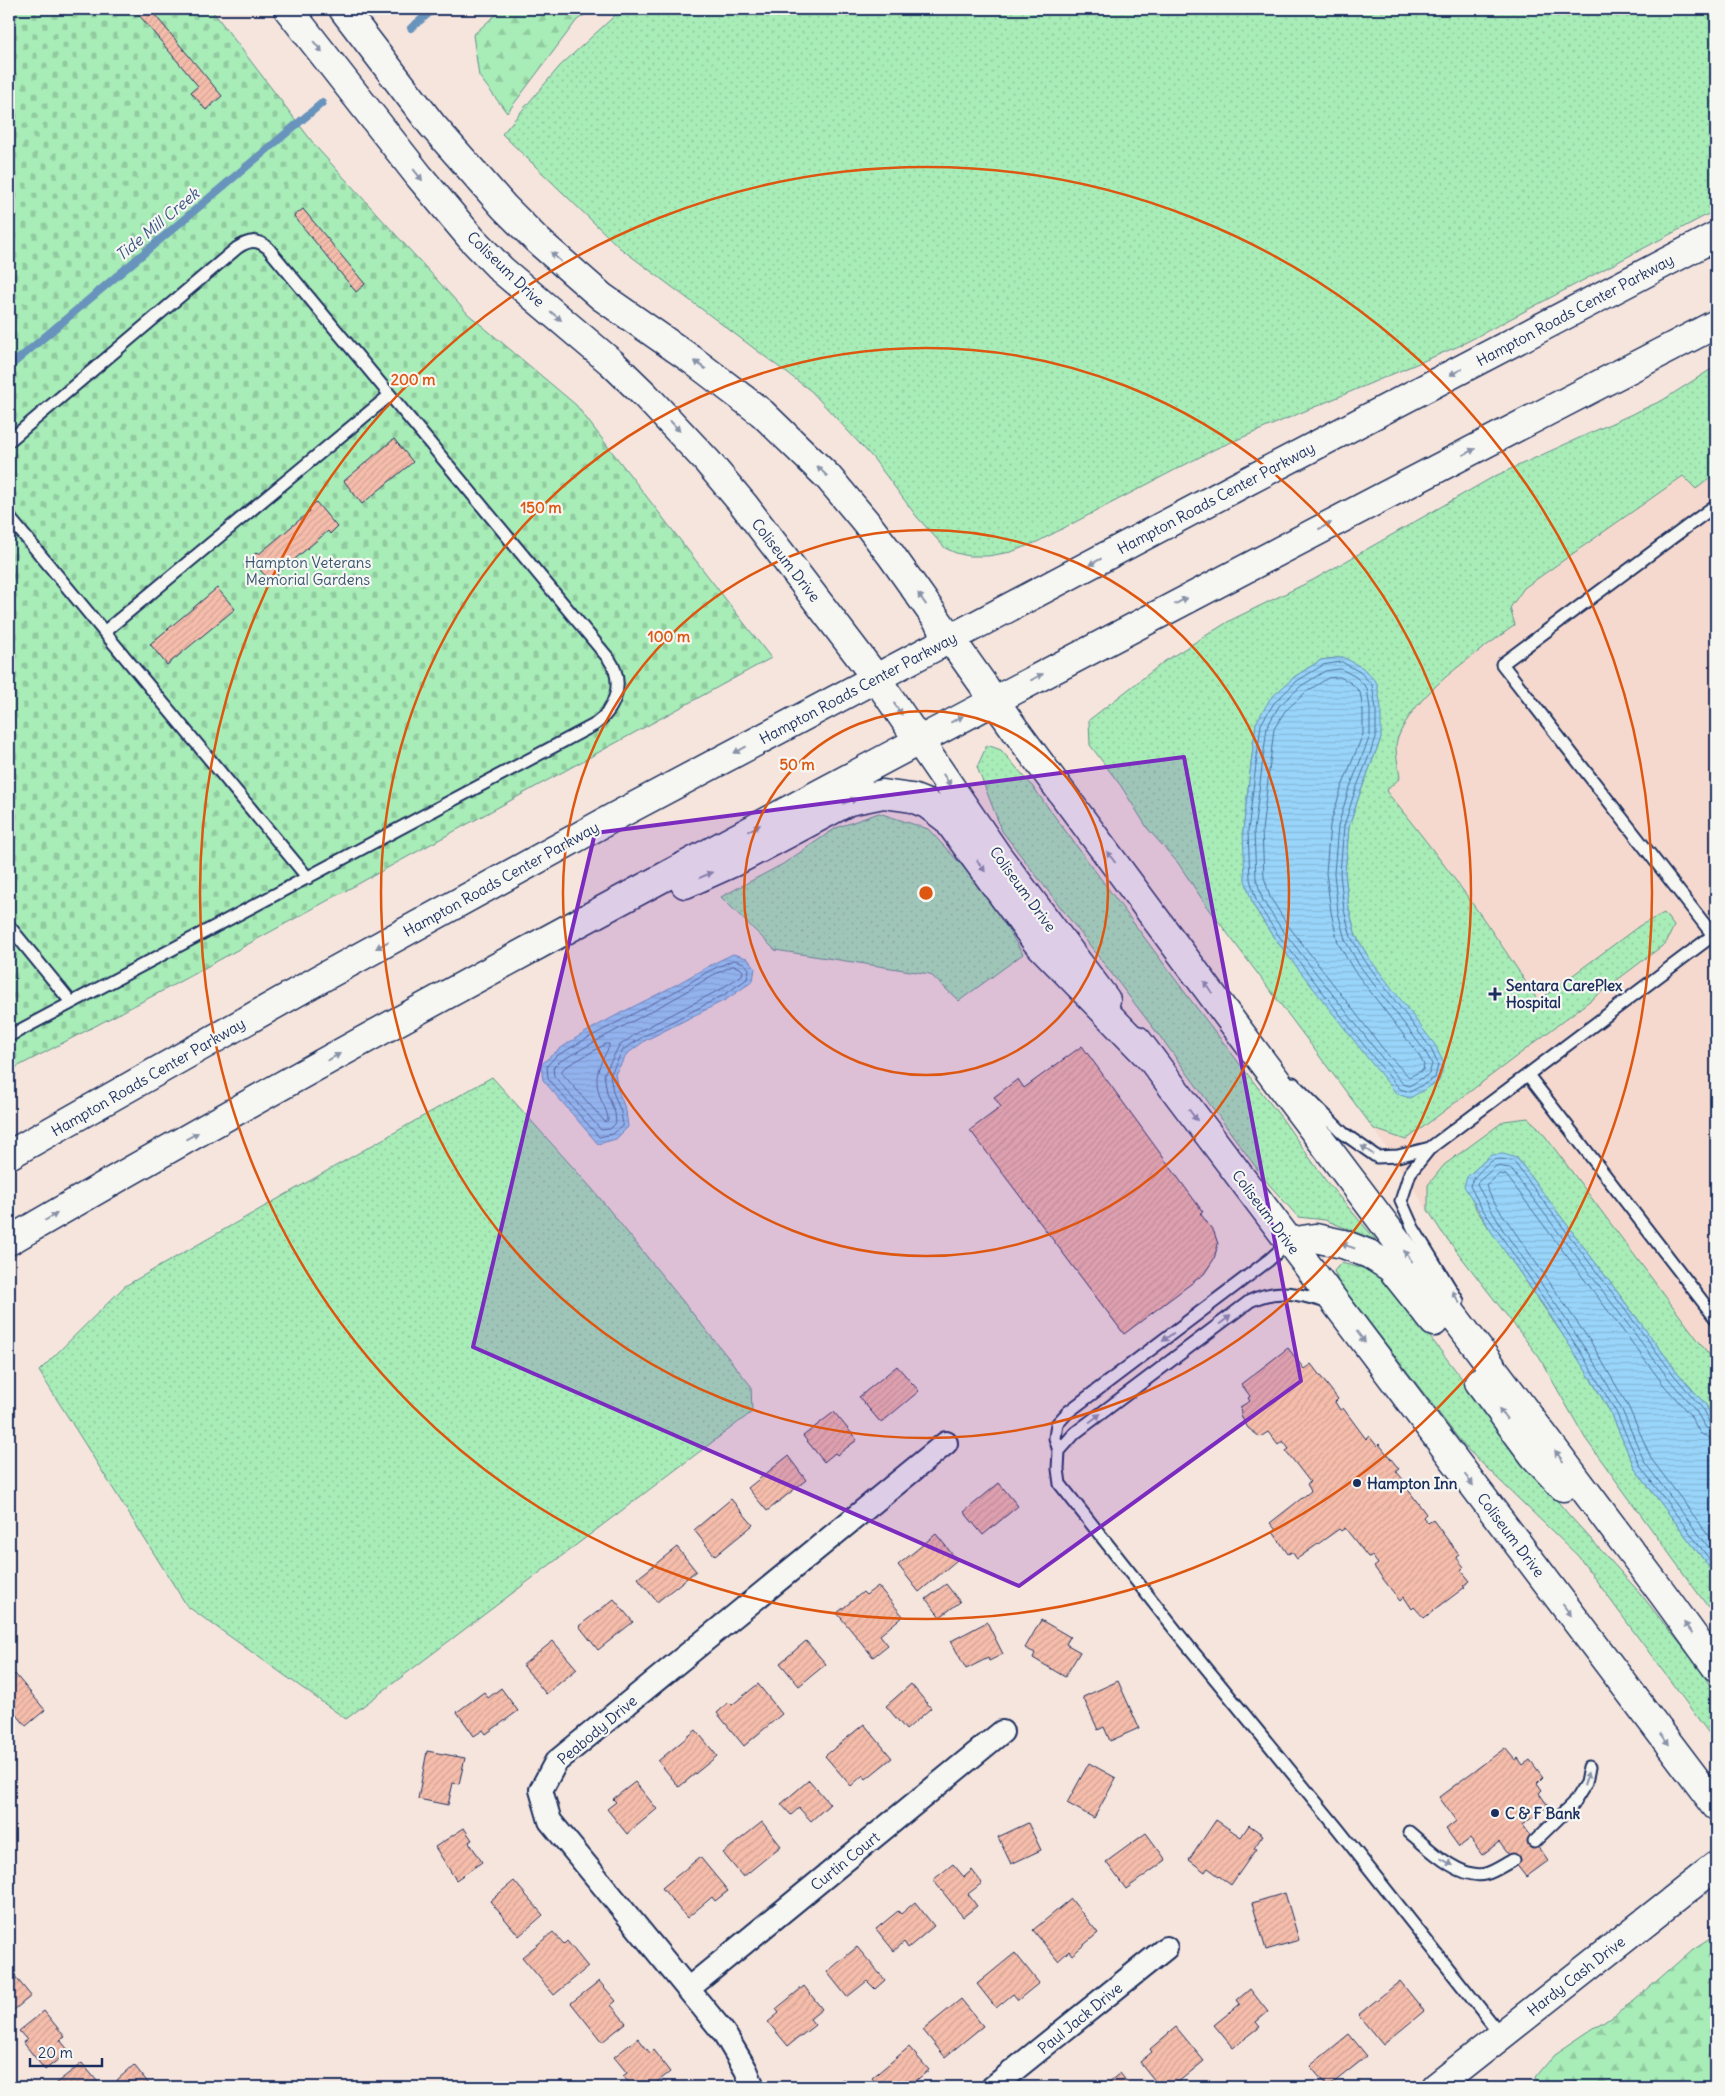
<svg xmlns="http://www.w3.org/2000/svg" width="1725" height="2096" viewBox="0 0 1725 2096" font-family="Delius,sans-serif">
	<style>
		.built { fill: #f6d9ce }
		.grass { fill: url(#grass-dots); stroke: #628e8a; fill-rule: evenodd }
		.forest { fill: url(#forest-firs); stroke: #628e8a }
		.cemetery { fill: url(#cemetery-stones); stroke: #628e8a }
		.water { fill: url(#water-rules); stroke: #6793bc }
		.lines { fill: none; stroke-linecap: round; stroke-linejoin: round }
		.shore { stroke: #4d719c; stroke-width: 1 }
		.stream { stroke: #6793bc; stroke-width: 8 }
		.building { fill: url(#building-hatch); stroke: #1b2f5e }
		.service-casing { stroke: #1b2f5e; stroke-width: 15 }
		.minor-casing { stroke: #1b2f5e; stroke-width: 26 }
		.tertiary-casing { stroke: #1b2f5e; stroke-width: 31 }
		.primary-casing { stroke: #1b2f5e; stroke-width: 31 }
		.service { stroke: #f6f6f2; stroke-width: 11 }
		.minor { stroke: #f6f6f2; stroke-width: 22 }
		.tertiary { stroke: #f6f6f2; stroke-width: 28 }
		.primary { stroke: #f6f6f2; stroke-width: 28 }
		.oneway { fill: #8892a8 }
		.marked { fill: #7b2cbf; fill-opacity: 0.2; stroke: #7b2cbf; stroke-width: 4; stroke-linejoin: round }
		.ring { fill: none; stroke: #de5710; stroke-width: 2.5 }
		.poi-dot { fill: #1b2f5e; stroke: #f6f6f2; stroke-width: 2 }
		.labels { text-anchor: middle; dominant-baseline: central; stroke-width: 4.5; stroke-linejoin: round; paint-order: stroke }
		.street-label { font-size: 15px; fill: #1b2f5e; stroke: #f6f6f2 }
		.park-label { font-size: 15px; fill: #375570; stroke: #f6f6f2 }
		.poi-label { font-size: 15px; font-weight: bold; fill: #1b2f5e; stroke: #f6f6f2; text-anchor: start }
		.water-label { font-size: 16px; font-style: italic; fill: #3a5885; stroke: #f6f6f2 }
		.centre { fill: #de5710; stroke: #f6f6f2; stroke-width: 2.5 }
		.ring-label { font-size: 15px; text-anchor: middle; font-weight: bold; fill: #de5710; stroke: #f6f6f2; stroke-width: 4.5; stroke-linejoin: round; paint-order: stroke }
	</style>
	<defs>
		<pattern id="grass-dots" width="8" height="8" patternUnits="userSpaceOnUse" patternTransform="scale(1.25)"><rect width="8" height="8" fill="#a8ecb7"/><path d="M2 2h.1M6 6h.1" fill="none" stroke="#90cba0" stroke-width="1.8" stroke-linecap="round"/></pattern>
		<pattern id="forest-firs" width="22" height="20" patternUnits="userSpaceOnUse" patternTransform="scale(1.25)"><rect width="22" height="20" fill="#a8ecb7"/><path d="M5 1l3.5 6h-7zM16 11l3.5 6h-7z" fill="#90cba0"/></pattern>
		<pattern id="cemetery-stones" width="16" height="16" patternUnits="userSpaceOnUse" patternTransform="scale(1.25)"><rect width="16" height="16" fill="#a8ecb7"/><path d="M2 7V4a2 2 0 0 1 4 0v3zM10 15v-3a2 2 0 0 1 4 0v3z" fill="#90cba0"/></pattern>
		<pattern id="water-rules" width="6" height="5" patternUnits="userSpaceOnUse" patternTransform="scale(1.25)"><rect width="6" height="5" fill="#99d5fa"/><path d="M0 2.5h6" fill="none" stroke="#83b7d9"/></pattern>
		<pattern id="building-hatch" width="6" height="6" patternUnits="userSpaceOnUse" patternTransform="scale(1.25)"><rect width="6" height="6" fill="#f6bdab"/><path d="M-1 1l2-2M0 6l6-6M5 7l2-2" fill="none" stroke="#d2a396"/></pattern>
	</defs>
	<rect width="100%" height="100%" fill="#f6e5dd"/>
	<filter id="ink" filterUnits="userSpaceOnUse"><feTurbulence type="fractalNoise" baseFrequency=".02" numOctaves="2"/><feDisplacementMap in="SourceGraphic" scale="10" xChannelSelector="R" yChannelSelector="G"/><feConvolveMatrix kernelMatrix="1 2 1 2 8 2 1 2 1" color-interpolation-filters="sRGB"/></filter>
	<g filter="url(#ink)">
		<path class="built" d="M1716,366V1618L1585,1438L1539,1357L1441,1231L1374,1129L1204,902L1178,863L1148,829L1121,786L1090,745L1089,720L1165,661L1231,620L1313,580L1493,477L1663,400Z"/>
		<path class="grass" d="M622,9H1716V210L1459,346L1215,449L1037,542L1011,552L988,556H969L956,553L945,548L917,517L873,458L811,391L620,248L502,134L560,66Z
			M1716,366V474L1696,489L1683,476L1524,588L1510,608L1515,625C1475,655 1415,691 1397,740C1394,748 1399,769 1400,778L1386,791C1441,858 1492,928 1538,1001L1639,926L1664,913L1674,926L1666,943L1406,1140L1374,1129L1204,902L1178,863L1148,829L1121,786L1090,745L1089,720L1165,661L1231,620L1313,580L1493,477L1663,400ZM1343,657L1381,738L1359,796L1349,827L1345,873L1349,909L1356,936L1369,958L1397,1094L1272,935L1253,905L1243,831L1256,723L1294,677L1321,660Z
			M987,745L1001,750L1030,783L1189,998L1283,1120L1326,1181L1376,1240L1325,1220L1298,1217L1266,1181L1168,1047L1002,831L977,767Z
			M879,813L928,829L983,888L1023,954L959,1001L930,974L775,950L721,897L783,864L836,828Z
			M492,1077L594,1191L751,1386L752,1412L346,1719L187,1606L39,1371L125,1286Z
			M1528,1118L1539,1128L1716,1364V1425L1706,1405L1678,1373L1517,1158L1491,1155L1467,1177L1476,1209L1576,1354L1612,1415L1635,1469L1716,1576V1618L1585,1438L1539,1357L1441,1231L1428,1210V1185L1444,1165L1504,1121Z
			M1341,1263L1366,1269L1387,1281L1543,1484L1569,1515L1640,1593L1699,1668L1716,1695V1743L1578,1556L1465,1447L1338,1281L1334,1271Z"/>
		<path class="forest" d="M502,9H593L577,20L507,113L479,76L473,35Z
			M1716,1934V2087H1539L1535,2078L1555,2054L1634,2001L1693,1949Z"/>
		<path class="cemetery" d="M9,9H211L317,148L468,314L576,405L771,658L166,989L9,1071Z"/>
		<path class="water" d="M1343,657L1363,668L1377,683L1381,708V738L1359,796L1349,827L1345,873L1349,909L1356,936L1369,958L1435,1045L1444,1064L1439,1081L1410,1098L1397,1094L1373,1065L1272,935L1253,905L1245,880L1243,831L1256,723L1270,699L1294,677L1321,660Z
			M733,954L747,958L755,968L753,981L727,999L646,1040L627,1054L615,1074L618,1090L626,1111L628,1127L616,1139L598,1144L543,1080L541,1065C568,1037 626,1011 662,992C686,980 708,965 733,954Z
			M1503,1154L1517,1158L1678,1373L1706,1405L1716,1425V1576L1635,1469L1612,1415L1591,1379L1548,1312L1494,1236L1464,1186L1467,1177L1491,1155Z"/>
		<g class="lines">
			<path class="shore" d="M1342,662L1360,672L1372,685L1376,709V738L1354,794L1344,826L1340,873L1344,910L1351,937L1365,961L1430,1047L1438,1064L1435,1078L1410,1092L1400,1089L1377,1062L1276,932L1257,903L1250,879L1248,831L1261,724L1274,703L1297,681L1323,665Z
				M1341,669L1356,677L1367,688L1370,709V736L1348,792L1338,826L1334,873L1338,912L1345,940L1359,965L1425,1051L1432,1064L1429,1074L1409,1086L1403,1084L1382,1058L1281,928L1263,901L1256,878L1254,831L1267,727L1279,706L1301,686L1325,671Z
				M1340,677L1351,683L1360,692L1363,710V734L1341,789L1330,825L1326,873L1331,912L1338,943L1353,969L1419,1055L1424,1065L1423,1070L1409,1077L1387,1054L1287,924L1270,897L1264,877L1262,831L1274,729L1285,711L1306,692L1328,678Z
				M734,960L744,963L749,969L747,979L724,995L644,1036L623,1050L610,1075L613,1092L621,1112L623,1125L613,1134L599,1137L548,1079L547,1066L555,1057L586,1039L676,991L709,971Z
				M733,966L740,968L743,971L742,975L721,989L640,1031L619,1046L604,1074L607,1093L615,1113L616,1123L610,1129L601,1130L554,1076L553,1068L559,1062L589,1045L679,996L711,976Z
				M606,1044H609V1047C599,1066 593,1075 600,1097C603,1105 608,1112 608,1120L605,1122L561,1072L564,1068Z
				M1716,1426L1710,1424L1702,1408L1674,1375L1514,1162C1508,1160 1500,1158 1494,1160C1487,1163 1471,1179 1470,1186L1481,1207L1580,1351L1616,1412L1640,1466L1716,1568
				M1716,1432L1706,1428L1696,1411L1669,1379L1510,1168L1496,1166L1477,1183V1185L1503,1230L1557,1306L1601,1373L1622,1410L1645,1463L1716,1557
				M1716,1440L1708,1438L1700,1433L1690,1415L1663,1384L1506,1175L1499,1174L1486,1186L1492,1199L1592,1344L1628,1406L1652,1460L1716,1545"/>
			<path class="stream" d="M411,28L434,9
				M9,367L322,103"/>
		</g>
		<path class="building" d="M134,9H150L222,96L206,110L191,92L198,86Z
			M303,209L365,284L356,292L294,216Z
			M394,439L413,462L362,504L344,481Z
			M316,502L337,527L330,534L328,531L277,574L278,575L271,582L250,559L257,552L259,554L310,511L309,509Z
			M217,588L235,609L167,665L150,644Z
			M1082,1046L1203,1212L1200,1213L1214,1232L1218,1244L1214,1259L1204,1274L1124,1334L970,1130L1001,1107L994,1097L1018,1079L1024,1088Z
			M1288,1348L1304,1369L1311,1364L1338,1399L1335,1402L1340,1410L1343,1408L1366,1439L1369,1436L1377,1446L1379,1444L1399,1469L1396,1471L1406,1483L1404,1484L1426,1514L1423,1517L1428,1523L1433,1520L1459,1555L1456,1557L1464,1567L1461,1570L1470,1581L1463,1586L1465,1587L1424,1618L1414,1607L1412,1609L1404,1597L1400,1601L1374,1567L1378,1564L1372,1556L1368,1557L1345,1528L1341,1531L1339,1529L1297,1559L1292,1552L1288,1554L1273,1532L1276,1530L1270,1523L1311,1491L1307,1484L1310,1482L1286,1451L1289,1449L1283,1441L1278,1445L1268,1432L1260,1437L1248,1428L1242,1418L1240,1407L1250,1401L1248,1398L1250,1396L1241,1384Z
			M897,1366L919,1391L881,1423L859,1397Z
			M834,1412L857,1440L837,1455L835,1453L824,1462L803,1436Z
			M788,1456L806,1480L767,1511L748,1488Z
			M999,1483L1018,1506L983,1535L964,1512Z
			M731,1499L753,1525L715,1556L694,1530Z
			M936,1534L957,1560L919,1592L898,1565Z
			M677,1547L696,1571L657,1602L638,1578Z
			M946,1584L960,1602L940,1617L926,1599Z
			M878,1586L903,1616L880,1635L888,1645L873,1657L837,1613L863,1592L866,1595Z
			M614,1599L633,1622L598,1650L579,1626Z
			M1041,1620L1070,1637L1066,1644L1080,1652L1065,1677L1033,1658L1035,1653L1025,1648Z
			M987,1622L1003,1654L989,1661L988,1658L966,1669L951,1641Z
			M553,1641L577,1669L546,1694L523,1665Z
			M806,1641L826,1664L799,1686L780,1663Z
			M15,1674L45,1710L26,1726L9,1705V1679Z
			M1118,1681L1139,1728L1110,1741L1104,1727L1098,1730L1083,1697Z
			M758,1684L782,1714L744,1746L717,1713L729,1702L732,1705Z
			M911,1684L931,1708L906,1730L886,1706Z
			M501,1688L518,1711L486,1734L483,1730L474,1736L457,1712L484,1692L488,1698Z
			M864,1724L892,1758L866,1779L863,1775L851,1786L825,1756Z
			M696,1730L717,1756L679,1787L658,1761Z
			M1505,1748L1515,1760L1518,1758L1523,1765L1530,1760L1543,1777L1537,1783L1542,1790L1539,1793L1548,1806L1522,1825L1548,1861L1526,1877L1499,1842L1482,1855L1470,1839L1459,1847L1446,1829L1456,1821L1439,1797Z
			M427,1751L465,1758L459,1784L453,1783L448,1805L418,1799Z
			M1089,1763L1116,1778L1094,1818L1067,1803Z
			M809,1780L830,1804L811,1821L799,1808L791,1815L781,1804Z
			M635,1782L657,1809L627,1834L607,1809L616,1802L613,1799Z
			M1216,1820L1241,1837L1249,1825L1263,1835L1254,1848L1256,1849L1231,1885L1208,1868L1205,1872L1189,1860Z
			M762,1822L781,1846L743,1877L723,1853Z
			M1028,1823L1041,1850L1011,1864L998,1837Z
			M464,1828L472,1840L469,1842L482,1862L456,1880L435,1847Z
			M1146,1833L1166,1860L1126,1889L1106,1862Z
			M700,1857L728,1891L715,1901L712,1897L687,1918L662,1888Z
			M953,1864L964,1877L972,1870L982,1883L968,1894L977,1906L963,1917L933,1880Z
			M514,1881L543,1915L519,1936L490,1901Z
			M1285,1893L1299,1940L1266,1950L1252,1903Z
			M1071,1899L1098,1933L1072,1955L1069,1951L1058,1961L1033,1930Z
			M915,1902L934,1926L908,1948L904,1942L894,1951L876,1929L898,1911L901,1914Z
			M553,1932L564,1944L567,1941L588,1967L554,1995L522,1957Z
			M857,1947L885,1980L875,1989L867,1981L847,1997L827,1972Z
			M1015,1953L1039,1983L1018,2000L1013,1994L996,2008L977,1984Z
			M9,1969L31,1996L9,2014Z
			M599,1981L616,2001L611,2005L626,2023L602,2042L571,2003Z
			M1400,1981L1424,2011L1383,2045L1358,2015Z
			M804,1986L822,2009L810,2019L815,2025L788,2046L768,2022L779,2013L776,2009Z
			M1250,1989L1268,2012L1256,2022L1260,2027L1233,2048L1214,2025L1240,2004L1237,2000Z
			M961,1999L983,2026L945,2057L923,2030Z
			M44,2011L65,2037L60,2040L69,2051L45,2070L23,2042L27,2040L19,2031Z
			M1176,2027L1204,2061L1172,2087H1160L1140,2062L1152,2052L1150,2049Z
			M1349,2034L1367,2056L1328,2087L1310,2066Z
			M638,2038L650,2053L653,2050L670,2072L651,2087H638L634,2082L631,2085L623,2076L627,2073L614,2057Z
			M909,2047L929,2070L908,2087H879L872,2078Z
			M82,2063L102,2087H58L55,2084Z
			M134,2065L149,2084L145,2087H122L117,2080Z
			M1120,2073L1131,2087H1103Z
			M843,2079L850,2087H832Z"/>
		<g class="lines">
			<g class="service-casing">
				<path id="service" d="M9,441L237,248C249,240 257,239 268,248L609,659C625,682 616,709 594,725L9,1036
					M1716,505L1502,664L1716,939
					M9,517L308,878
					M104,632L390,395
					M9,926L71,1002
					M1528,1075L1716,1319
					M1293,1083L1343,1133L1377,1157L1398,1156L1430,1148
					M1289,1242L1269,1260L1068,1412L1057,1424L1055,1438L1059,1451L1058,1469L1060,1484L1176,1631L1338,1829L1501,2035
					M1458,1301L1413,1228L1401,1201L1410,1173L1430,1148L1716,933
					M1059,1451L1075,1433L1250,1301C1280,1287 1299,1294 1330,1303
					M1409,1832C1427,1847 1460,1880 1485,1874C1494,1872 1505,1864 1513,1860
					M1534,1842L1573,1804L1586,1783L1589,1767"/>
			</g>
			<g class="minor-casing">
				<path id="minor" d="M688,1989L1002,1732
					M753,2087L746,2070L724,2033L550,1821L541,1790L556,1762L946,1443
					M993,2087L1166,1948"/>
			</g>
			<g class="tertiary-casing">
				<path id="tertiary" d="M288,9L419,176L471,238L502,270L612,363L645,395L707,461L744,505L876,678L997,855L1106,1000
					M343,9L432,125L504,207L537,240L602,297L691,359L762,413L828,477L865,521L891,555L1016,731L1236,1027L1663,1594L1716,1667
					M1137,1040L1716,1806
					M1289,1242L1315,1238L1343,1244L1369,1254L1391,1268L1434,1322
					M1479,1382L1534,1456L1563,1487
					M1436,2087L1716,1866"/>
			</g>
			<g class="primary-casing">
				<path id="primary" d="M685,884L734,862L849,801L883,794L912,798L927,804L947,819L1036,941L1151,1059
					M9,1155L327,975L616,816L1240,485L1716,236
					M9,1241C224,1115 444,995 664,877C1013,689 1364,506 1716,324"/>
			</g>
			<use href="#service" class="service"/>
			<use href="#minor" class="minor"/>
			<use href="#tertiary" class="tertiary"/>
			<use href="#primary" class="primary"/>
		</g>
		<defs><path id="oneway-solid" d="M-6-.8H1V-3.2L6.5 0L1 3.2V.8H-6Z" transform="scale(1.25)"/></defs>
		<g class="oneway">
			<use href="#oneway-solid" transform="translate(318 47) rotate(52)"/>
			<use href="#oneway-solid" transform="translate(418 175) rotate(51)"/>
			<use href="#oneway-solid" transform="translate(556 257) rotate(-137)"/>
			<use href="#oneway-solid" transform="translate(556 316) rotate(39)"/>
			<use href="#oneway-solid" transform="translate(700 365) rotate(-144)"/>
			<use href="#oneway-solid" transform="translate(1456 372) rotate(152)"/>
			<use href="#oneway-solid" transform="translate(675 426) rotate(47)"/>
			<use href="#oneway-solid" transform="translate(1469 452) rotate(-27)"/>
			<use href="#oneway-solid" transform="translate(822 471) rotate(-135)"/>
			<use href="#oneway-solid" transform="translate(1325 526) rotate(-27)"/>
			<use href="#oneway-solid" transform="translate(1095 562) rotate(152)"/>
			<use href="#oneway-solid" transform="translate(922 599) rotate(-125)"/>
			<use href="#oneway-solid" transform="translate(1181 601) rotate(-28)"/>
			<use href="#oneway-solid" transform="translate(1037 677) rotate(-28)"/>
			<use href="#oneway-solid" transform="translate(898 709) rotate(55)"/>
			<use href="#oneway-solid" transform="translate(957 719) rotate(-28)"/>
			<use href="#oneway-solid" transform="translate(740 750) rotate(152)"/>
			<use href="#oneway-solid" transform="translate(947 780) rotate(56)"/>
			<use href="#oneway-solid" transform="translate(850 801) rotate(-20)"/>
			<use href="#oneway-solid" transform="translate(754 828) rotate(-28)"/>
			<use href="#oneway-solid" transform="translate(1111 857) rotate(-127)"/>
			<use href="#oneway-solid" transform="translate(981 866) rotate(54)"/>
			<use href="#oneway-solid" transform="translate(706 875) rotate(-24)"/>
			<use href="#oneway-solid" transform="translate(382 945) rotate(151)"/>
			<use href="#oneway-solid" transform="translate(1208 987) rotate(-126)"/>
			<use href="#oneway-solid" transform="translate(334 1057) rotate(-29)"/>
			<use href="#oneway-solid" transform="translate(1193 1115) rotate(53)"/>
			<use href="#oneway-solid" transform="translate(192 1136) rotate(-29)"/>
			<use href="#oneway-solid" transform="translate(1367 1150) rotate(-145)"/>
			<use href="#oneway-solid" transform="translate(51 1217) rotate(-30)"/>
			<use href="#oneway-solid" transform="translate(1348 1246) rotate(-161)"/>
			<use href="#oneway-solid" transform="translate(1408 1256) rotate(-127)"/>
			<use href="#oneway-solid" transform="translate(1456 1297) rotate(-121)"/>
			<use href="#oneway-solid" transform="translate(1225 1320) rotate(-37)"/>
			<use href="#oneway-solid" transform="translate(1168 1337) rotate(143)"/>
			<use href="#oneway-solid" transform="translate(1361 1337) rotate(53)"/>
			<use href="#oneway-solid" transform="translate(1503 1414) rotate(-127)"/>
			<use href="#oneway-solid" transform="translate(1095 1418) rotate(-37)"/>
			<use href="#oneway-solid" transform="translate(1559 1456) rotate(-127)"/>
			<use href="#oneway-solid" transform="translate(1469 1480) rotate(53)"/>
			<use href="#oneway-solid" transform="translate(1567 1610) rotate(53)"/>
			<use href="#oneway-solid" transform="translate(1688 1628) rotate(-126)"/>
			<use href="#oneway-solid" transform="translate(1665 1739) rotate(53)"/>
			<use href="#oneway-solid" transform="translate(1586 1779) rotate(-74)"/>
			<use href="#oneway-solid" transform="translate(1447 1862) rotate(30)"/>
		</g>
	</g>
	<path class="marked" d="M1184,757L1301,1381L1019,1586L473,1347L595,833Z"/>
	<g class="ring">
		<circle cx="926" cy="893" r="182"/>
		<circle cx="926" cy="893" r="363"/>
		<circle cx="926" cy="893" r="545"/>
		<circle cx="926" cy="893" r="726"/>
	</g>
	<g class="poi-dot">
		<path d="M1492.5 986.5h5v5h5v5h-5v5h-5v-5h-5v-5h5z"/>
		<circle cx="1357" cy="1483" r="5"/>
		<circle cx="1495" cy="1813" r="5"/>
	</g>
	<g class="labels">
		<g class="street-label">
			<text transform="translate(506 269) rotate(44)">Coliseum Drive</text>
			<text transform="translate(1575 310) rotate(-28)">Hampton Roads Center Parkway</text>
			<text transform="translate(1216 498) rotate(-28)">Hampton Roads Center Parkway</text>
			<text transform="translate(786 560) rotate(52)">Coliseum Drive</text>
			<text transform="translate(858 688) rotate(-28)">Hampton Roads Center Parkway</text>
			<text transform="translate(501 879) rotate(-29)">Hampton Roads Center Parkway</text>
			<text transform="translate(1023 889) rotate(54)">Coliseum Drive</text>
			<text transform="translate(148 1077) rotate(-30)">Hampton Roads Center Parkway</text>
			<text transform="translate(1266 1212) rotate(53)">Coliseum Drive</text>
			<text transform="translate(1511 1535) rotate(53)">Coliseum Drive</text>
			<text transform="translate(597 1730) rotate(-40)">Peabody Drive</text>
			<text transform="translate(845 1861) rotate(-39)">Curtin Court</text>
			<text transform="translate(1576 1976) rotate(-38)">Hardy Cash Drive</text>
			<text transform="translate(1080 2018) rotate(-39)">Paul Jack Drive</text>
		</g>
		<g class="park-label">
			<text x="308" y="562">Hampton Veterans<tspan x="308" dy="17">Memorial Gardens</tspan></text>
		</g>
		<g class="poi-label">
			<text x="1506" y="985">Sentara CarePlex<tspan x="1506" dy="17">Hospital</tspan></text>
			<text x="1367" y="1483">Hampton Inn</text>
			<text x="1505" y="1813">C &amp; F Bank</text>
		</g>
		<g class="water-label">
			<text transform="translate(157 224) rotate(-40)">Tide Mill Creek</text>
		</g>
	</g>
	<circle cx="926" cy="893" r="8" class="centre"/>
	<g class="ring-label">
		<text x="413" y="385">200 m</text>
		<text x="541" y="513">150 m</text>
		<text x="669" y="642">100 m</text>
		<text x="797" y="770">50 m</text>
	</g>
	<rect width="1725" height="2096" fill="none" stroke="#f6f6f2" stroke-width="30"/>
	<rect x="15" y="15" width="1695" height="2066" fill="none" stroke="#1b2f5e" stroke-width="2" filter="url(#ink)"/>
	<path d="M30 2058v8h72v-8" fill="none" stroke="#1b2f5e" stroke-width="2.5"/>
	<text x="38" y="2058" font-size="15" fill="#1b2f5e" stroke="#f6f6f2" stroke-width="4" paint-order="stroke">20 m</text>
</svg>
